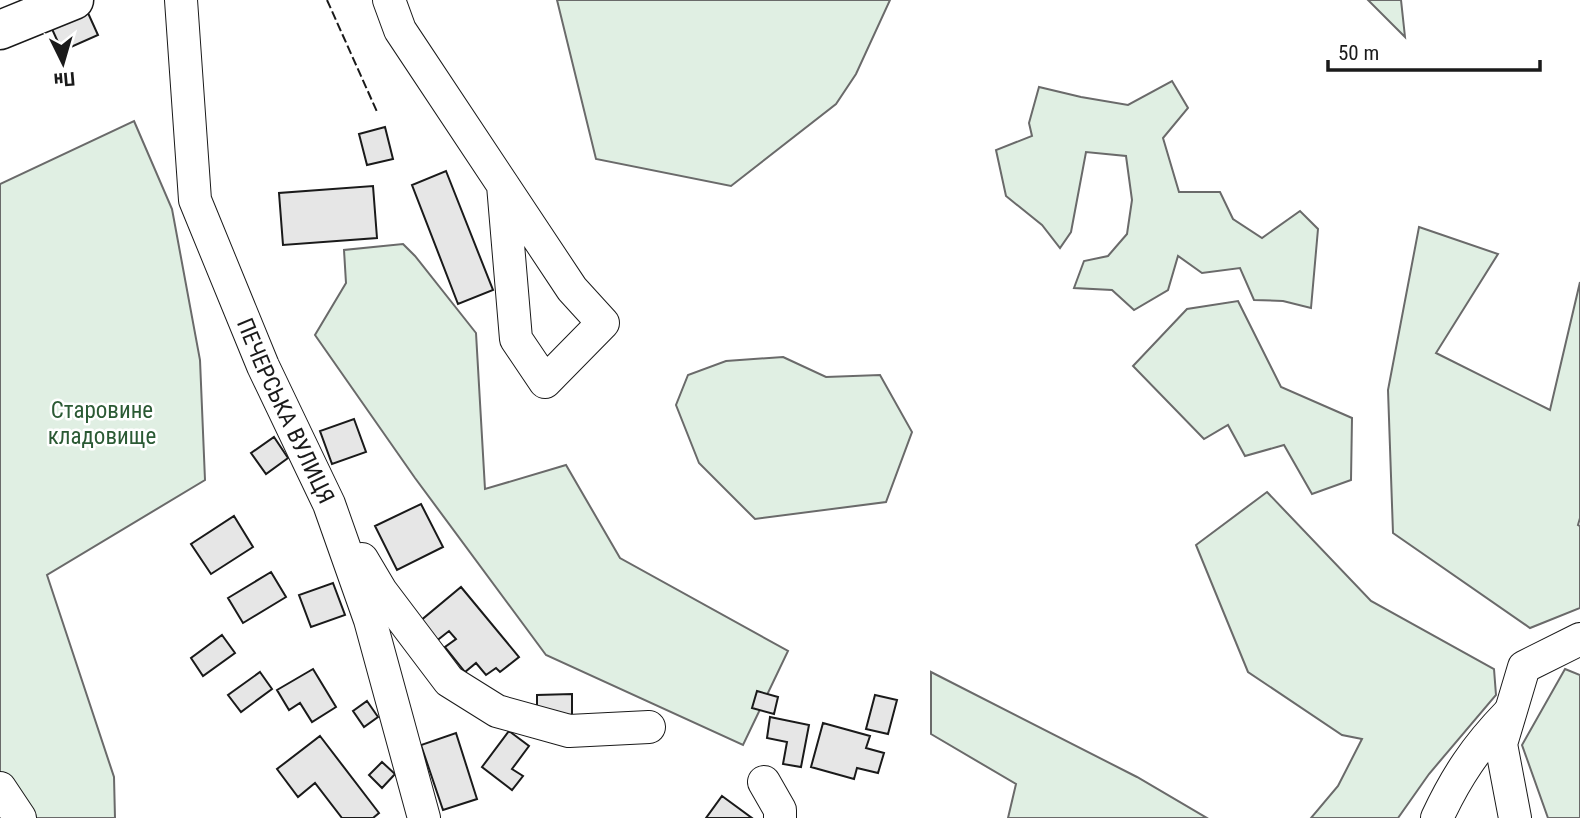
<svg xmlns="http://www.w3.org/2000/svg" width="1580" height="818" viewBox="0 0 1580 818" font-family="'Roboto Condensed',sans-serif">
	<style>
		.green { fill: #e0efe3; stroke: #6a6a6a; stroke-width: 2 }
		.building { fill: #e6e6e6; stroke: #1a1a1a; stroke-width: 2 }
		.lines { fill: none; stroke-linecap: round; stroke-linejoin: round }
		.minor-casing { stroke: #1a1a1a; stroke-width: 34 }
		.major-casing { stroke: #1a1a1a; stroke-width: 41 }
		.minor { stroke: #fff; stroke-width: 32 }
		.major { stroke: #fff; stroke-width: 38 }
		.fence { stroke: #1a1a1a; stroke-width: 2; stroke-dasharray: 9 3.5; stroke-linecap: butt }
		.labels { text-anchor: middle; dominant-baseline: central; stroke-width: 5; stroke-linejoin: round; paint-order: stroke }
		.park-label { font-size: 23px; fill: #2b5a34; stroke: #fff }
		.street-label { font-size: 23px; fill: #1a1a1a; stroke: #fff }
	</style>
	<rect width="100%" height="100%" fill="#fff"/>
	<path class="green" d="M557,0H890L856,74L836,104L731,186L596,159Z
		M1368,0H1401L1405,37Z
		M1172,81L1188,108L1163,138L1179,192H1220L1233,219L1262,238L1300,211L1318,229L1311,308L1283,301L1254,300L1240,268L1202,273L1178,256L1168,290L1134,310L1112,290L1074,288L1084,261L1108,256L1127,234L1132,200L1126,156L1086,152L1071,232L1060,248L1042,225L1006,196L996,150L1032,136L1029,123L1039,87L1081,97L1128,105Z
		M134,121L172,209L200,360L205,480L47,575L114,777L115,818H0V184Z
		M1419,227L1498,254L1436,353L1550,410L1580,282V518L1578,525L1580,526V608L1530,628L1393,533L1388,390Z
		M403,244L415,256L476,333L485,489L566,465L620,558L788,651L743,745L546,655L415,478L315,335L346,283L344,250Z
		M1238,301L1281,387L1352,418L1351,480L1312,494L1284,445L1245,456L1228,425L1204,439L1133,366L1187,309Z
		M783,357L826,377L880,375L912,432L886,502L755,519L699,463L676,405L688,375L726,361Z
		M1267,492L1371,601L1494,669L1496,695L1429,774L1398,818H1311L1338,786L1362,739L1342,735L1248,672L1196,545Z
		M1565,669L1580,675V818H1548L1522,745Z
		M931,672L1137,777L1207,818H1008L1016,784L931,734Z"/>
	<path class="building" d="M88,13L98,35L62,51L52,29Z
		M385,127L393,159L367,165L359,134Z
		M446,171L493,290L458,304L412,185Z
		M373,186L377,238L283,245L279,193Z
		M354,419L366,452L332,464L320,431Z
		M274,437L288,458L266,474L251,453Z
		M421,504L443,547L397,570L375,526Z
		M234,516L253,547L211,574L191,544Z
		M271,572L286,597L243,623L228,598Z
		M333,583L345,615L311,627L299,595Z
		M461,587L519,657L500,672L496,668L486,675L476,663L465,672L445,647L456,639L449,631L435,642L419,622Z
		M222,635L235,653L203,676L191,658Z
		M313,669L336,707L312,722L300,703L289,710L277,690Z
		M260,672L272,689L241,712L228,695Z
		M757,691L778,697L774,714L752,708Z
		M572,694V716L537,717V695Z
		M875,695L897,700L888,734L866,729Z
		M367,701L378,717L364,727L353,711Z
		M770,717L809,725L801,767L783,764L787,742L767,738Z
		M823,723L870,736L866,748L884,753L878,773L857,768L854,779L811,767Z
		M509,731L529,746L512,769L523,776L512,790L482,767Z
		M456,733L477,799L443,810L421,745Z
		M320,736L379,813L373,818H342L315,783L298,797L277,769Z
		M382,762L395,774L382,788L369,775Z
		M722,796L752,818H706Z"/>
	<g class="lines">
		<g class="minor-casing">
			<g id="minor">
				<path id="s1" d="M181,0L195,200L263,366L329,504L370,620L424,818"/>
				<path d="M389,0L400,30L572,289L603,323L545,382L516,339L503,185"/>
				<path d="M362,559L381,591L449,681L497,711L569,731L649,727"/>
				<path d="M764,782L780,810V818"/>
				<path d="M0,788L20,818"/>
				<path d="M1437,818C1456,777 1476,747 1508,714"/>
				<path d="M1515,818L1501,744L1524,667L1580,639"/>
			</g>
		</g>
		<g class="major-casing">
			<path id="major" d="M0,30L74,0"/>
		</g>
		<use href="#minor" class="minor"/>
		<use href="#major" class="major"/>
		<path class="fence" d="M327,0L378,114"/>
	</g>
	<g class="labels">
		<g class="park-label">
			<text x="102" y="410">Старовине<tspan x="102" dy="26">кладовище</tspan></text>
		</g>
		<g class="street-label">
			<text stroke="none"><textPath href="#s1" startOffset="430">ПЕЧЕРСЬКА ВУЛИЦЯ</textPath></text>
		</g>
	</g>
	<g transform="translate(63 63) rotate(175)" stroke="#ffffff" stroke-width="5" paint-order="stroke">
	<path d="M0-5L12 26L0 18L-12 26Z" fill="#1a1a1a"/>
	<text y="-10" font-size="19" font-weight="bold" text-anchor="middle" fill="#1a1a1a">Пн</text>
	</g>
	<path d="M1328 60v10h212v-10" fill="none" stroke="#1a1a1a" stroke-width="3.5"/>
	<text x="1338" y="60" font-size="21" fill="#1a1a1a" stroke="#ffffff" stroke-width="5" paint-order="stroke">50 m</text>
</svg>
